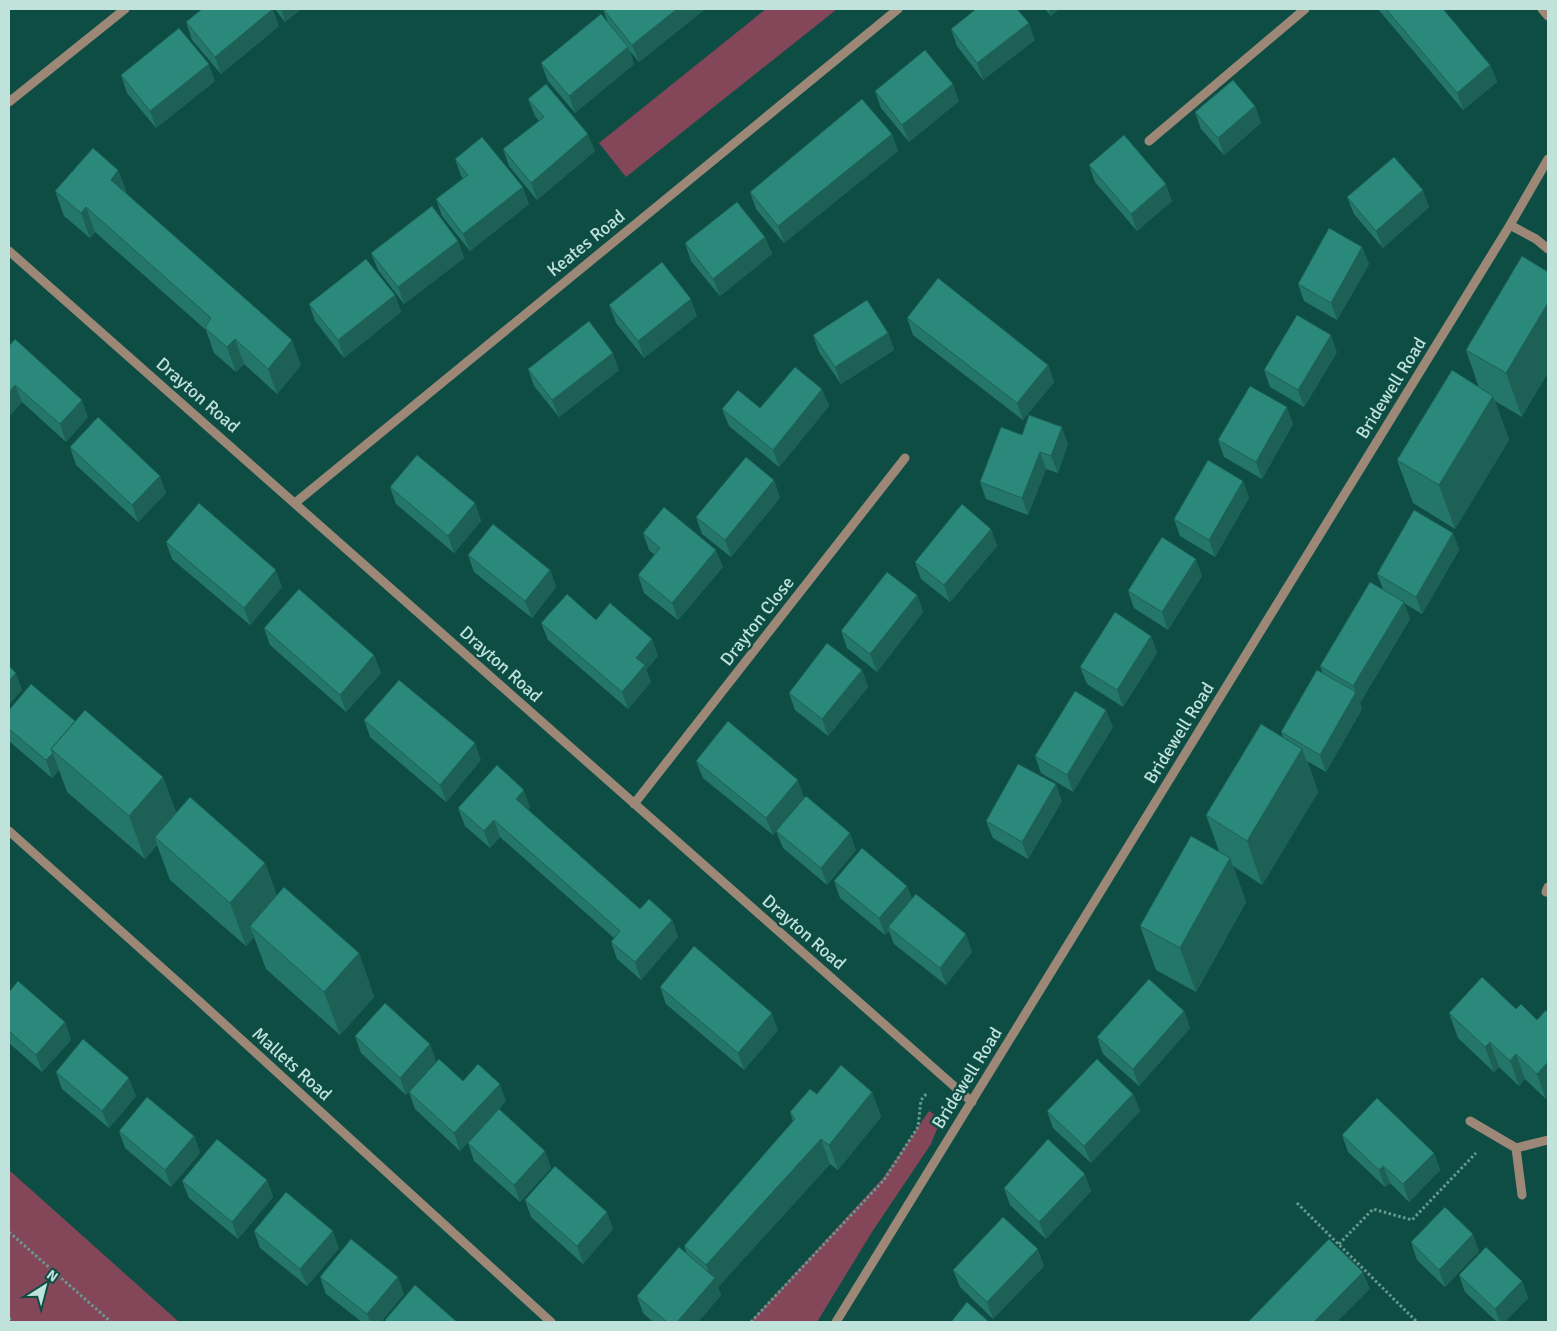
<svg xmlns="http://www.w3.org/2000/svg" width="1557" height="1331" viewBox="0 0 1557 1331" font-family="Signika,sans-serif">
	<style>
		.green { fill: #834759 }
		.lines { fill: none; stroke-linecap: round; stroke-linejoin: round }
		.path { stroke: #699a91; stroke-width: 3; stroke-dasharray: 2.5 2.5; stroke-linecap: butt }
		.minor { stroke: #9d8878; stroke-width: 9 }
		.wall { fill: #24766a }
		.shaded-wall { fill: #1d6056 }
		.building { fill: #2a897b; stroke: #1d6056 }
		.labels { text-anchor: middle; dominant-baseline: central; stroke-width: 5; stroke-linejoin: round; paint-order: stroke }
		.street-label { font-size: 18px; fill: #bfe3db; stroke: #0e4d44 }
	</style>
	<rect width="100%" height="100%" fill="#0e4d44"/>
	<path class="green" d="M766,9H837L626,177L599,143Z
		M929,1111L941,1119L931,1144L872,1232L817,1322H750L883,1178Z
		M9,1170L179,1322H9Z"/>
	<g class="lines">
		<path class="path" d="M1297,1203L1417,1322
			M9,1232L111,1322
			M1339,1244L1373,1209L1412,1220L1476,1153
			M9,1318L13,1322
			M751,1322L884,1180L918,1127L921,1100L927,1093"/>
		<path class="minor" d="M1542,9L1548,16
			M9,102L125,9
			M1149,141L1305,9
			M1510,225L1536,239L1548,249
			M9,251L972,1102
			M295,503L898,9
			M634,804L905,458
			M9,831L199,1001L551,1322
			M1546,892L1548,887
			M1470,1121L1516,1148
			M1522,1195L1516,1148L1548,1140
			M836,1322L1510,225L1548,159"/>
	</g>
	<path class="wall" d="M275,9H301L285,22Z
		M603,9H705L639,62L630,51L634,64L575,113L548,81L541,63L608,23Z
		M1045,9H1059L1051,16Z
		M1378,9H1443L1490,65L1497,82L1463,110Z
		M186,22L279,26L221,74L192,40Z
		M951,29L1035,40L983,80L957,46Z
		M121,75L215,81L156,128L127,93Z
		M875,91L959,101L909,142L881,108Z
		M528,99L595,151L537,200L509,166L503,149L539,121L535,116Z
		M1255,106L1261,123L1224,155L1201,129L1195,112Z
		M892,134L898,151L784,243L756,209L750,192Z
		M455,159L529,204L470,251L442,216L436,199L463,178L461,176Z
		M1089,165L1172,201L1137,231L1095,182Z
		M118,170L127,194L301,365L277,394L244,364L236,372L214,353L206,330L95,232L90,238L64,216L55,191Z
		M1347,197L1429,207L1383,248L1354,214Z
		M765,237L772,254L720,296L691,261L685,243Z
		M458,241L464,258L404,304L378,270L371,253Z
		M1362,247L1369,264L1337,320L1304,301L1298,284Z
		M1522,256V417L1495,401L1509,440L1455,529L1413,503L1397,460L1479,388L1466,350Z
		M395,295L401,312L344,358L315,321L309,304Z
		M609,305L697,316L644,358L616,323Z
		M907,318L1048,365L1054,382L1023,420L913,335Z
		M888,333L894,350L841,384L819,352L813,335Z
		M9,346L88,417L66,442L22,402L9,416Z
		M1337,352L1304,407L1270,387L1264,370Z
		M528,369L619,370L559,417L534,386Z
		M822,389L829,406L779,467L729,426L722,409L760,408Z
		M1293,424L1262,479L1224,457L1218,440Z
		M1022,435L1068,444L1058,473L1046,469L1028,515L986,499L980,482Z
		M70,447L166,493L138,522L76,465Z
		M774,480L780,498L731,557L702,534L696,517Z
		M1243,481L1249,498L1215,557L1180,536L1174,519Z
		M390,487L475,503L481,521L454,553L396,504Z
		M991,529L997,546L950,602L921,579L915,562Z
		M643,533L723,567L678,620L644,593L638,575L655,555L649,550Z
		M1453,533L1459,550L1422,614L1404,603L1410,619L1360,703L1362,709L1326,772L1307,761L1318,792L1262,885L1233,866L1246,902L1196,992L1156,970L1140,926L1219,851L1206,815L1283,737L1281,732L1323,674L1320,666L1383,589L1377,574Z
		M166,542L282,587L250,625L172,559Z
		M468,555L550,570L556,587L532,618L474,572Z
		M1202,576L1168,630L1134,608L1128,591Z
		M917,595L923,612L877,672L847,648L841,631Z
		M596,620L658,656L646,670L651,682L628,709L548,640L541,623Z
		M264,628L374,655L381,673L346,712L270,645Z
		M1151,636L1157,653L1123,707L1087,684L1080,667Z
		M862,670L868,687L828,736L795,710L789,693Z
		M9,710L75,721L163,777L176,813L265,863L277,896L359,953L374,997L340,1035L266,969L254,937L246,946L170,880L157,845L145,859L67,792L59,770L52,778L9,741Z
		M364,720L481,760L446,802L370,737Z
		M1113,727L1073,792L1041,773L1035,756Z
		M696,761L804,797L773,835L703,778Z
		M1062,801L1028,859L993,838L986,821Z
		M530,807L528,810L640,909L672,920L678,937L641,980L617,959L611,942L614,938L500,837L490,848L465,826L458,808Z
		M776,831L856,850L827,885L783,848Z
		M834,881L907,886L912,899L972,952L946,985L894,944L889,931L885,935L840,898Z
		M660,987L778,1030L744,1070L666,1004Z
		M9,992L65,1022L71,1040L42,1072L9,1043Z
		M1516,1009L1546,1099L1525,1079L1519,1086L1499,1067L1494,1072L1458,1038L1449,1013Z
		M1184,1011L1190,1028L1139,1086L1103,1054L1097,1037Z
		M355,1036L430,1044L436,1061L406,1095L361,1053Z
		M56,1072L136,1096L109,1128L62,1089Z
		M463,1081L506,1101L499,1109L545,1151L551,1168L520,1202L474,1161L468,1143L495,1113L460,1151L415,1109L409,1092Z
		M872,1092L881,1117L838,1170L830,1164L718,1287L721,1295L698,1322H653L643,1313L637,1296L687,1254L684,1246L793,1121L790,1112L817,1094Z
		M1133,1094L1140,1111L1091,1163L1053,1128L1047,1111Z
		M119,1131L194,1136L200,1153L171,1187L125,1148Z
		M1342,1135L1434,1153L1440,1170L1409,1202L1390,1183L1385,1187L1348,1152Z
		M267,1180L273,1197L238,1239L189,1198L182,1181Z
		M1004,1188L1091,1191L1046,1239L1010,1205Z
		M525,1200L613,1229L583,1264L531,1217Z
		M254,1231L339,1248L307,1286L260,1248Z
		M1411,1242L1479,1251L1445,1287L1417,1260Z
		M1044,1266L993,1319L960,1287L953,1270Z
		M1459,1275L1522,1281L1528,1298L1505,1322H1497L1465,1292Z
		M320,1277L404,1294L381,1322H362L326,1294Z"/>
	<path class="shaded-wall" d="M273,9L279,26L221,74L215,57Z
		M281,9H301L285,22Z
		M677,9H705L639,62L632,45Z
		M1048,9H1059L1051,16Z
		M1029,23L1035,40L983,80L977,63Z
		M628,47L634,64L575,113L569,96Z
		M209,64L215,81L156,128L150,111Z
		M1490,65L1497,82L1463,110L1457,93Z
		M953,84L959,101L909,142L902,125Z
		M1255,106L1261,123L1224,155L1218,138Z
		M588,134L595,151L537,200L531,183Z
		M892,134L898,151L784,243L778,226Z
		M118,170L127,195L111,180Z
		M1166,184L1172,201L1137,231L1131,214Z
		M523,187L529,204L470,251L463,234Z
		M1423,190L1429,207L1383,248L1376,231Z
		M86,207L95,232L90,238L81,213Z
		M765,237L772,254L720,296L713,279Z
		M458,241L464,258L404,304L398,287Z
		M1362,247L1369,264L1337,320L1331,303Z
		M395,295L401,312L344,358L338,340Z
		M691,299L697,316L644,358L638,341Z
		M1548,303V373L1522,417L1506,373Z
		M888,333L894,350L841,384L835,367Z
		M1331,335L1337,352L1304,407L1298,390Z
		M235,339L244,364L236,372L227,347Z
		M292,340L301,365L277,394L268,369Z
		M613,353L619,370L559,417L552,400Z
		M1048,365L1054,382L1023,420L1017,403Z
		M15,385L22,402L9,416V392Z
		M822,389L829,406L779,467L773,450Z
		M1493,396L1509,440L1455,529L1439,485Z
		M82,400L88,417L66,442L60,424Z
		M1287,407L1293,424L1262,479L1256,462Z
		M1062,427L1068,444L1058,473L1051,456Z
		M1040,452L1046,469L1028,515L1022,498Z
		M160,476L166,493L138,522L132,505Z
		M774,480L780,498L731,557L725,540Z
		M1243,481L1249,498L1215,557L1209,540Z
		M475,503L481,521L454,553L448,536Z
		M991,529L997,546L950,602L944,585Z
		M1453,533L1459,550L1422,614L1416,597Z
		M716,550L723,567L678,620L672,603Z
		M1196,559L1202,576L1168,630L1162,612Z
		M276,570L282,587L250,625L244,608Z
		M550,570L556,587L532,618L525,601Z
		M917,595L923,612L877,672L870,654Z
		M1404,602L1410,619L1360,703L1362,709L1326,772L1320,755L1356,692L1353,686Z
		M1151,636L1157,653L1123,707L1117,690Z
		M652,639L658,656L646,670L651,682L628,709L622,692L636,658Z
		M374,655L381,673L346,712L340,695Z
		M862,670L868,687L828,736L822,719Z
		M16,673L22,690L9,705V681Z
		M1106,710L1113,727L1073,792L1067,775Z
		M475,743L481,760L446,802L440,785Z
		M1302,749L1318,792L1262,885L1247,841Z
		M53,753L59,770L52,778L46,760Z
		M163,777L178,820L155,837L157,845L145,859L129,816Z
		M798,780L804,797L773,835L766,818Z
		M1056,784L1062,801L1028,859L1022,842Z
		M524,790L530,807L522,816L516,799Z
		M494,820L500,837L490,848L484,831Z
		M850,833L856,850L827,885L821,868Z
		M1230,858L1246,902L1196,992L1180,948Z
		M265,863L281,906L250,926L254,937L246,946L230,903Z
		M907,886L913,903L888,927L889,931L885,935L879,918Z
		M672,920L678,937L641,980L635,962Z
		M966,934L972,952L946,985L940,968Z
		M359,953L374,997L340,1035L324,992Z
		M1184,1011L1190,1028L1139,1086L1133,1069Z
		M772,1013L778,1030L744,1070L738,1053Z
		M65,1022L71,1040L42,1072L36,1055Z
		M1490,1042L1499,1067L1494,1072L1485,1047Z
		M430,1044L436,1061L406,1095L400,1078Z
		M1516,1054L1525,1079L1519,1086L1510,1061Z
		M1548,1062V1097L1546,1099L1537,1074Z
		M129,1078L136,1096L109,1128L102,1111Z
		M500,1084L506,1101L460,1151L454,1133Z
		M872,1092L881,1117L838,1170L829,1145Z
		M1133,1094L1140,1111L1091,1163L1084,1146Z
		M194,1136L200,1153L171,1187L165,1170Z
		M821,1139L830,1164L718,1287L721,1295L698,1322H677L712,1281L706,1265Z
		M545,1151L551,1168L520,1202L514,1185Z
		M1434,1153L1440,1170L1409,1202L1403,1184Z
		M1383,1166L1390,1183L1385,1187L1379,1170Z
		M1085,1174L1091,1191L1046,1239L1039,1222Z
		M267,1180L273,1197L238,1239L232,1222Z
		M607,1212L613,1229L583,1264L577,1246Z
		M333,1231L339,1248L307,1286L300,1269Z
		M1473,1234L1479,1251L1445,1287L1439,1270Z
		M1038,1249L1044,1266L993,1319L987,1302Z
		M1363,1272L1370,1289L1337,1322H1314Z
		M398,1277L404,1294L381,1322H370L367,1314Z
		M1522,1281L1528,1298L1505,1322H1500L1495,1309Z"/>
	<path class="building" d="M202,9H273L215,57L186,22Z
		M603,9H677L632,45Z
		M976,9H1017L1029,23L977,63L951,29Z
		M1386,9H1443L1490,65L1457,93Z
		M601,14L628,47L569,96L541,63Z
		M179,28L209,64L150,111L121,75Z
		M925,50L953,84L902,125L875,91Z
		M1233,80L1255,106L1218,138L1195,112Z
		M546,84L588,134L531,183L503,149L544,117L528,99Z
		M862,99L892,134L778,226L750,192Z
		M1124,135L1166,184L1131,214L1089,165Z
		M482,137L523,187L463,234L436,199L468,175L455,159Z
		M93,148L118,170L111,180L292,340L268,369L235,339L227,347L205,328L211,318L86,207L81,213L55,191Z
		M1394,157L1423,190L1376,231L1347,197Z
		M737,202L765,237L713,279L685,243Z
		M432,206L458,241L398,287L371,253Z
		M1329,228L1362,247L1331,303L1298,284Z
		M1522,256L1548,272V303L1506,373L1466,350Z
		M366,259L395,295L338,340L309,304Z
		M662,262L691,299L638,341L609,305Z
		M938,278L1048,365L1017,403L907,318Z
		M867,300L888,333L835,367L813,335Z
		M1297,315L1331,335L1298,390L1264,370Z
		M589,321L613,353L552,400L528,369Z
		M15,339L82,400L60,424L15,385L9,392V346Z
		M795,367L822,389L773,450L722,409L738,390L760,408Z
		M1452,370L1493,396L1439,485L1397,460Z
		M1250,386L1287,407L1256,462L1218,440Z
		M1029,415L1062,427L1051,456L1040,452L1022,498L980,482L1001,427L1022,435Z
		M98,417L160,476L132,505L70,447Z
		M417,455L475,503L448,536L390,487Z
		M746,457L774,480L725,540L696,517Z
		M1208,460L1243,481L1209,540L1174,519Z
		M199,503L276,570L244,608L166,542Z
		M962,504L991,529L944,585L915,562Z
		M664,507L716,550L672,603L638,575L660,548L643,533Z
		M1414,510L1453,533L1416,597L1377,574Z
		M493,524L550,570L525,601L468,555Z
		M1162,537L1196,559L1162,612L1128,591Z
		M887,572L917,595L870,654L841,631Z
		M1370,582L1404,602L1353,686L1320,666Z
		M299,589L374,655L340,695L264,628Z
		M567,594L596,620L610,603L652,639L636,658L645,665L622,692L541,623Z
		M1115,612L1151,636L1117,690L1080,667Z
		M827,643L862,670L822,719L789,693Z
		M9,666L16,673L9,681Z
		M1317,670L1356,692L1320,755L1281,732Z
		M399,680L475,743L440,785L364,720Z
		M31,684L75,721L51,749L53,753L46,760L9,729V710Z
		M1075,691L1106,710L1067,775L1035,756Z
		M85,710L163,777L129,816L51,749Z
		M728,721L798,780L766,818L696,761Z
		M1261,724L1302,749L1247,841L1206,815Z
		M1018,764L1056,784L1022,842L986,821Z
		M497,765L524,790L516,799L640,909L649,899L672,920L635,962L611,942L620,931L494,820L484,831L458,808Z
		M806,796L850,833L821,868L776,831Z
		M190,797L265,863L230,903L155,837Z
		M1191,836L1230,858L1180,948L1140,926Z
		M862,848L907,886L879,918L834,881Z
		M284,887L359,953L324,992L250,926Z
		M916,894L966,934L940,968L888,927Z
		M694,946L772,1013L738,1053L660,987Z
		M1482,977L1516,1009L1521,1004L1537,1020L1546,1010L1548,1013V1062L1537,1074L1516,1054L1510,1061L1490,1042L1485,1047L1449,1013Z
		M1149,979L1184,1011L1133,1069L1097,1037Z
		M18,981L65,1022L36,1055L9,1031V992Z
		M385,1003L430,1044L400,1078L355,1036Z
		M83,1039L129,1078L102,1111L56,1072Z
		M439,1059L463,1081L478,1064L500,1084L454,1133L409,1092Z
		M1097,1059L1133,1094L1084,1146L1047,1111Z
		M841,1065L872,1092L829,1145L821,1139L706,1265L684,1246L795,1119L790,1112L810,1089L817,1094Z
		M147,1097L194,1136L165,1170L119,1131Z
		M1377,1098L1434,1153L1403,1184L1383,1166L1379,1170L1342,1135Z
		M499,1109L545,1151L514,1185L468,1143Z
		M217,1139L267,1180L232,1222L182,1181Z
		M1048,1139L1085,1174L1039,1222L1004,1188Z
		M555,1166L607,1212L577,1246L525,1200Z
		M286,1192L333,1231L300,1269L254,1231Z
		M1445,1207L1473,1234L1439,1270L1411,1242Z
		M1003,1217L1038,1249L987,1302L953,1270Z
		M351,1239L398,1277L367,1314L320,1277Z
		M1329,1239L1363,1272L1314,1322H1248Z
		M679,1247L715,1278L677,1322H667L637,1296Z
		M1486,1247L1522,1281L1495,1309L1459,1275Z
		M415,1285L457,1322H387L385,1320Z
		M967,1302L989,1322H951Z"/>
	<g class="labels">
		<g class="street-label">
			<text transform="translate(586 243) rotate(-39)">Keates Road</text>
			<text transform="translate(1391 388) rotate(-58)">Bridewell Road</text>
			<text transform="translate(198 395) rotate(41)">Drayton Road</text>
			<text transform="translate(757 621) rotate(-52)">Drayton Close</text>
			<text transform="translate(501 664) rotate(42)">Drayton Road</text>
			<text transform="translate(1179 733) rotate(-58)">Bridewell Road</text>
			<text transform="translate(804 932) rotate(41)">Drayton Road</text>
			<text transform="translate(292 1064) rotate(42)">Mallets Road</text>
			<text transform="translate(967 1078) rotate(-58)">Bridewell Road</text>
		</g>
	</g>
	<rect width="1557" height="1331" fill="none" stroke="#bfe3db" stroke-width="20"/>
	<g transform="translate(45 1286) rotate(36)" stroke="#0e4d44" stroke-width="4" paint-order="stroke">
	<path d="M0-4L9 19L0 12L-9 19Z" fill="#bfe3db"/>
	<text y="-8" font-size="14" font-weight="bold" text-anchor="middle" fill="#bfe3db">N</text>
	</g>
</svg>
